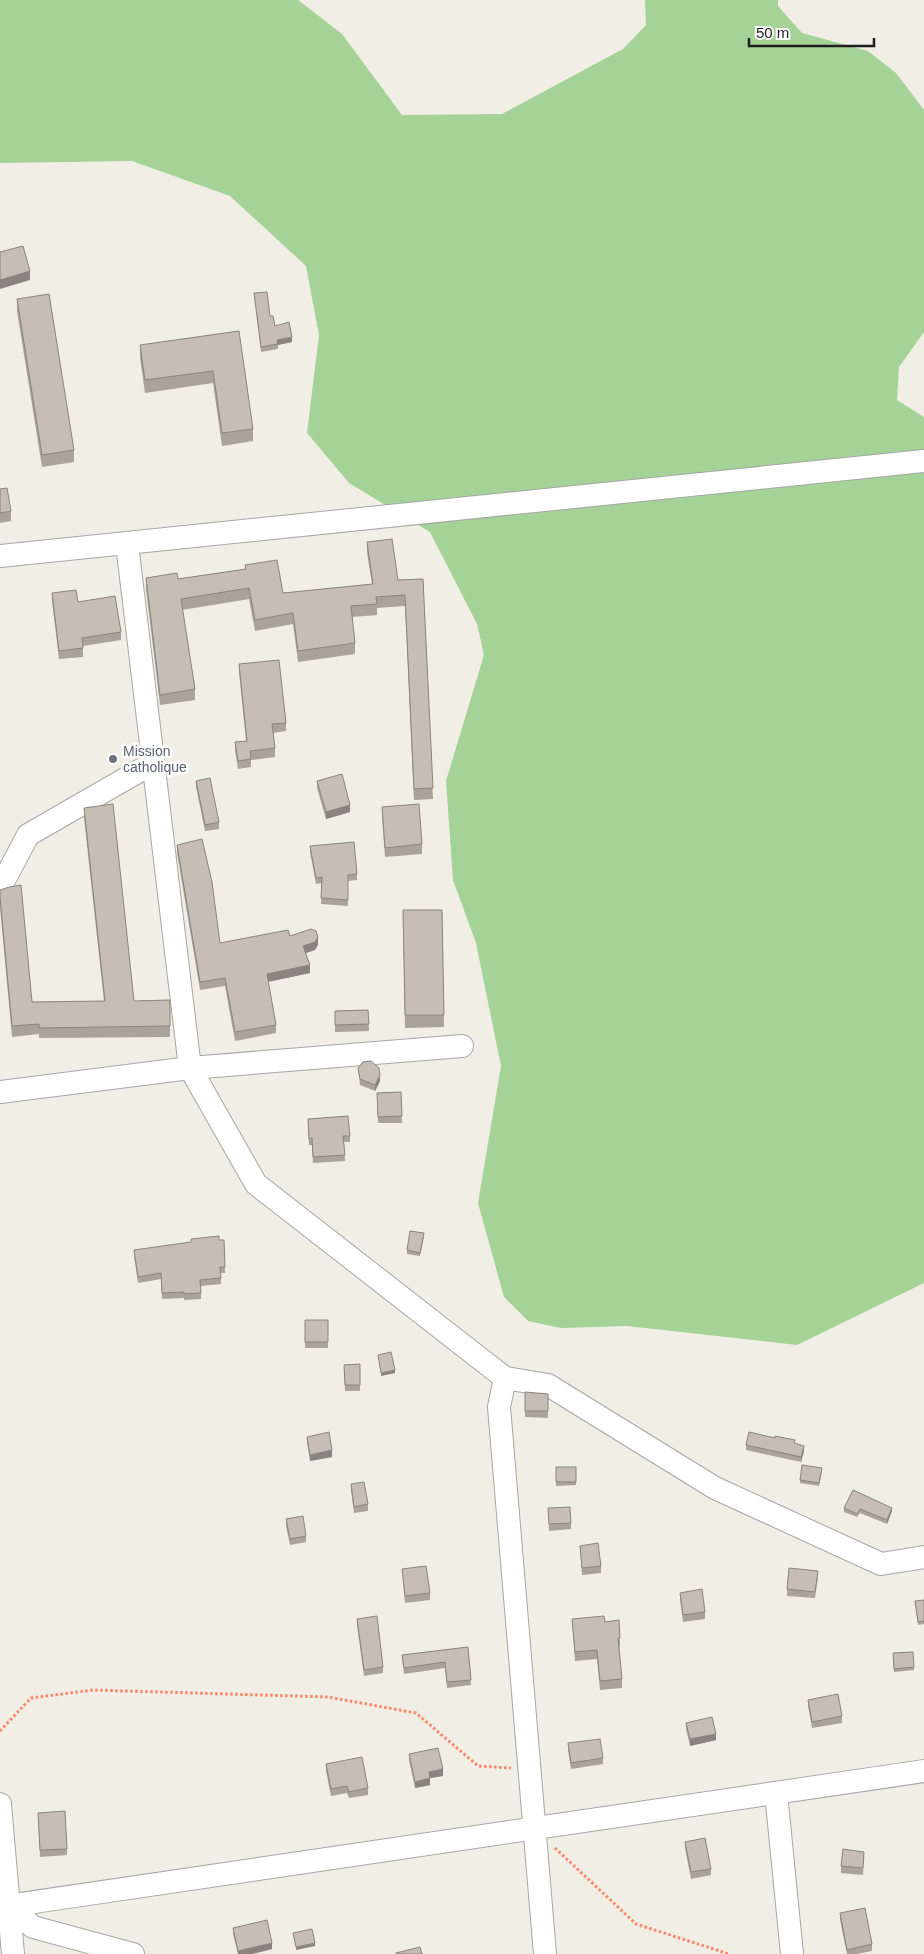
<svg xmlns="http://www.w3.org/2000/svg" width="924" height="1954" viewBox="0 0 924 1954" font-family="Helvetica,sans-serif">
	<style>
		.forest { fill: #a4d297 }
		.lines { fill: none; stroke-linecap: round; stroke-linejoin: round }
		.minor-casing { stroke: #a6a6a6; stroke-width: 24 }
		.path { stroke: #ff8468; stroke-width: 3; stroke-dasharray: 2.5 2.5; stroke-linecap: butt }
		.minor { stroke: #fff; stroke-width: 22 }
		.wall { fill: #aaa39b }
		.shaded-wall { fill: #8b847e }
		.building { fill: #c6bdb4; stroke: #8b847e }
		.worship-dot { fill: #6b7280; stroke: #fff; stroke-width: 2 }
		.labels { text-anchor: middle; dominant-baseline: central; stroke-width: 5; stroke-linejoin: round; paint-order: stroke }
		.worship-label { font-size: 14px; fill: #5b616d; stroke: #fff; text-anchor: start }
	</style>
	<rect width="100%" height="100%" fill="#f1eee5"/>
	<path class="forest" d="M0,0H298L342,34L402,115L502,114L623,49L646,25L645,0H778V6L802,33L868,51L896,73L924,110V332L899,367L897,400L924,417V1283L797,1345L627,1326L561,1328L528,1321L504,1297L478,1203L501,1066L476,943L453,880L446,781L484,655L477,624L430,532L349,483L307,433L319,335L306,266L230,196L132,161L0,163Z"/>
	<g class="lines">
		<g class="minor-casing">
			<path id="minor" d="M127,544L190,1068L256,1184L505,1378L548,1385L715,1488L881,1564L924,1557
				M0,556L924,461
				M0,888L28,835L153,763
				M0,1092L190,1068L462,1046
				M505,1378L499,1407L545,1954
				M776,1793L792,1954
				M0,1804L13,1954
				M9,1906L33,1927L133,1954
				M0,1907L924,1771"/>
		</g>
		<path class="path" d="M0,1731L31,1698L93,1690L328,1697L416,1713L478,1766L511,1768
			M555,1848L636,1924L729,1954"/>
		<use href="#minor" class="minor"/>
	</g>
	<path class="wall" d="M254,293L275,326L292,342L278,345V349L261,352Z
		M17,299L74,450V462L42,467L17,311Z
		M239,331L253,429V441L222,446L213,383L145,393L140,358V345Z
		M0,489L11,511V521L0,523Z
		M367,542L398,580L423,579L433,799L414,800L405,606L377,608V615L352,617L355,643V654L298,662L293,624L255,631L249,599L182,610L195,689V700L160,705L146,589V578L178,579L245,569V565L283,593L372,584L367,553Z
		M52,593L78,602L121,632V640L83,646V657L59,659L52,601Z
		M239,664L286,723V731L273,733L275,748V757L251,760V767L238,769L235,750V742L246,741L239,672Z
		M196,781L219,822V829L205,831L196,787Z
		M317,781L350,812L326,819L317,788Z
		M382,807L422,844V854L385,857L382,816Z
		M84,808L134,1001L170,1000V1037L39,1038V1034L12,1037L0,907V890L32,1002L104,1001L84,818Z
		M177,845L220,943L290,936L318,945L315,950L306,953L310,973L268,982L276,1025V1033L235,1041L225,986L200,990L177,853Z
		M310,846L357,874V880L348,881V906L321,904L322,883L316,884L310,852Z
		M403,910H442L444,1027L405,1028Z
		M368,1010L369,1031L335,1032V1011Z
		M358,1068L380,1081L375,1091L360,1085Z
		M401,1092L402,1123H378L377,1093Z
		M308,1119L350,1136V1142H344L345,1161L313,1163L312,1145H309Z
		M424,1237L420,1256L407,1254V1250Z
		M224,1240L225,1273H221V1284L201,1286V1299L184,1300V1298L162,1299L161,1279L138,1283L134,1256V1250Z
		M305,1320H328V1348H305Z
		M360,1364V1391H345L344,1365Z
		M525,1392L548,1394V1418L525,1417Z
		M307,1437L332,1457L310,1461L307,1443Z
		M795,1444L804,1451L801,1462L746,1450V1445Z
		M556,1467H576V1485L556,1486Z
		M822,1472L819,1486L800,1483V1480Z
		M351,1484L368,1504V1511L354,1513L351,1490Z
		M548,1508L571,1523V1529L549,1531Z
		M844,1508L892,1511L887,1524L860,1513L857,1517L844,1512Z
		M286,1519L306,1536V1542L290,1545L286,1526Z
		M580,1546L601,1566V1573L582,1575Z
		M402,1569L430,1593V1600L405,1603Z
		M818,1577L815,1598L787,1596V1589Z
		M680,1593L705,1612V1619L683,1622L680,1599Z
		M924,1600V1624L918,1625L915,1601Z
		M357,1619L383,1667V1673L364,1676L357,1625Z
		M572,1619L605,1622L620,1638V1647H619L622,1679V1688L600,1690L597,1659L575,1661Z
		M468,1647L471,1685L447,1688L445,1668L404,1674L402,1655Z
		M893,1657L914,1667V1670L894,1672Z
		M808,1700L842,1716V1723L812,1728L808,1706Z
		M686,1723L716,1740L690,1746L686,1729Z
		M568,1743L603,1758V1764L571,1769L568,1750Z
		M409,1754L443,1776L430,1778V1785L415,1788L409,1760Z
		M326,1764L368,1788V1795L349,1798L347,1793L331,1796L326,1771Z
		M38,1813L67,1849V1855L40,1857Z
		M685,1842L711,1869V1875L691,1879L685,1848Z
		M864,1858L863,1875L841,1873V1866Z
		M840,1913L872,1944V1951L857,1954H847L840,1920Z
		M233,1928L272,1949L252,1954H238L233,1934Z"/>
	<path class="shaded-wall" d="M30,271V280L0,289V280Z
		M292,337V342L278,345L277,340Z
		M350,805V812L326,819V812Z
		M318,937V945L315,950L303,954V946Z
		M310,965V973L267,982V974Z
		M380,1075V1081L375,1091V1085Z
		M395,1370V1373L381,1376V1373Z
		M804,1446V1451L801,1462V1457Z
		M332,1450V1457L310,1461V1455Z
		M892,1508V1511L887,1524V1520Z
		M716,1734V1740L690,1746V1739Z
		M443,1769V1776L430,1778V1785L415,1788V1782L429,1772Z
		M272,1943V1949L252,1954H238V1951Z
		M315,1943V1946L296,1950V1947Z"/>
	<path class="building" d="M23,246L30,271L0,280V252Z
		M267,292L270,316H273L275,326L289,322L292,337L277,340L278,344L261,347L254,293Z
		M49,294L74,450L42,455L17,299Z
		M239,331L253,429L222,433L213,371L145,380L140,345Z
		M7,488L11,511L0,513V489Z
		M392,539L398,580L423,579L433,788L414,789L405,595L376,597L377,604L351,606L355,643L298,651L293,613L255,620L249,588L181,599L195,689L160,695L146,578L177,573L178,579L246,569L245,565L277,560L283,593L373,584L367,542Z
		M76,590L78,602L115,596L121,632L82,638L83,648L59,651L52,593Z
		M279,660L286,723L272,724L275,748L250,751L251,759L238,761L235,742L247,741L239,664Z
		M342,774L350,805L326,812L317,781Z
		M210,778L219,822L205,825L196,781Z
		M113,804L134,1001L170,1000V1026L39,1028V1024L12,1026L0,897V890L9,887L21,885L32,1002L105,1001L84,808Z
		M419,804L422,844L385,848L382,807Z
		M202,839L212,882L220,943L288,930L290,936L311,929L316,931L318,937L315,942L303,946L310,965L267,974L276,1025L235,1032L225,978L200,982L177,845Z
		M354,842L357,874L348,875V900L321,898L322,877L316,878L310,846Z
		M403,910H442L444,1015H405Z
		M368,1010L369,1024L335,1025V1011Z
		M371,1061L379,1068L380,1075L375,1085L360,1079L358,1068L363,1062Z
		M401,1092L402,1116L378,1117L377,1093Z
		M348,1116L350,1136H343L345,1155L313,1157L312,1138L309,1139L308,1119Z
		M410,1231L424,1233L420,1253L407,1250Z
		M219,1236V1240H224L225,1267H220L221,1278L200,1280L201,1293L184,1294V1292L162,1293L161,1273L138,1277L134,1250L191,1242V1239Z
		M305,1320H328V1342H305Z
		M391,1352L395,1370L381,1373L378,1355Z
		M360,1364V1385H345L344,1365Z
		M525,1392L548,1394V1411H525Z
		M329,1432L332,1450L310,1455L307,1437Z
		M749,1432L775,1438V1436L795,1440L794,1443L804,1446L801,1457L746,1445Z
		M802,1465L822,1468L819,1483L800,1480Z
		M556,1467H576V1482H556Z
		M364,1482L368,1504L354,1507L351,1484Z
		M853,1490L892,1508L887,1520L860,1509L857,1514L844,1508Z
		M570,1507L571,1523L549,1524L548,1508Z
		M303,1516L306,1536L290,1539L286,1519Z
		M598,1543L601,1566L582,1568L580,1546Z
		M426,1566L430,1593L405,1596L402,1569Z
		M789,1568L818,1571L815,1592L787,1589Z
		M702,1589L705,1612L683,1615L680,1593Z
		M924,1600V1621L918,1622L915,1601Z
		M377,1616L383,1667L364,1670L357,1619Z
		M604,1616L605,1622L619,1620L620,1638H618L622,1679L600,1681L597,1650L575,1652L572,1619Z
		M468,1647L471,1680L447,1682L445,1662L404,1668L402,1655Z
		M913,1652L914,1667L894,1669L893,1653Z
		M838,1694L842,1716L812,1722L808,1700Z
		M712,1717L716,1734L690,1739L686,1723Z
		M600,1739L603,1758L571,1763L568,1743Z
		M438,1748L443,1769L429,1772L430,1778L415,1782L409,1754Z
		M362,1757L368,1788L349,1792L347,1786L331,1789L326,1764Z
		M65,1811L67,1849L40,1850L38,1813Z
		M705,1838L711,1869L691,1872L685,1842Z
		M843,1849L864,1852L863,1868L841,1866Z
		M865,1908L872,1944L847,1950L840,1913Z
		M267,1920L272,1943L238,1951L233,1928Z
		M312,1929L315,1943L296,1947L293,1933Z
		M420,1947L422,1954H396V1953Z"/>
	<circle class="worship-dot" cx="113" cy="759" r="5"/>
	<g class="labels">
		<g class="worship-label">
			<text x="123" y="751">Mission<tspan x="123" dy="16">catholique</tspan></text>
		</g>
	</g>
	<path d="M749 38v8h125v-8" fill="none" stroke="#1f1f1f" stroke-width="2.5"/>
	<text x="756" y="38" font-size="15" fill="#1f1f1f" stroke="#ffffff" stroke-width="4" paint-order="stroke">50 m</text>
</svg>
